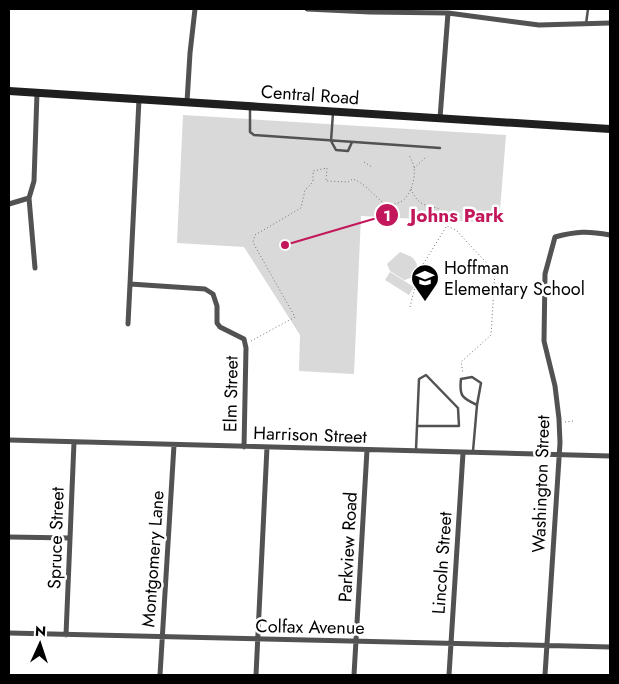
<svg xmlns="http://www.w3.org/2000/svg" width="619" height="684" viewBox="0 0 619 684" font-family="Jost,sans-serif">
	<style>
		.green { fill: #d9d9d9 }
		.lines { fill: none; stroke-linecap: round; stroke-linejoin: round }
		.path { stroke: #747474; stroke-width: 1; stroke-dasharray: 1 2.5; stroke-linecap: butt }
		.service { stroke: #525252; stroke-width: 2.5 }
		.minor { stroke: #525252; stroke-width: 5 }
		.secondary { stroke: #1f1f1f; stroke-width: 8 }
		.labels { text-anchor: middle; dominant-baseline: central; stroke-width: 5; stroke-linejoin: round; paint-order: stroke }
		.street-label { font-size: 18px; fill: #000; stroke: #fff }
		.poi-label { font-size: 18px; fill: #000; stroke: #fff; text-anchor: start }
		.leader { fill: none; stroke: #c2185b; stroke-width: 2 }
		.callout-dot { fill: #c2185b; stroke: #fff; stroke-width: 2 }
		.mark-label { font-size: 15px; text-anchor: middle; font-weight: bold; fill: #fff }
		.callout-label { font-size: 19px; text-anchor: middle; font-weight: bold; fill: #c2185b; stroke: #fff; stroke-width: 5; stroke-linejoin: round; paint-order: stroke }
	</style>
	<rect width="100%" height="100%" fill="#fff"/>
	<path class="green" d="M183,115L506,135L499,223L361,216L354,374L299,371L300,335L244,247L177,243Z
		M400,252C412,257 416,257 418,270L411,278L404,280L390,271L387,264Z
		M390,272L414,287L409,295L385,280Z"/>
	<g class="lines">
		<path class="path" d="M364,162L372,167
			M414,168L426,157
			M411,189C417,203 423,206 438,208L447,226L456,230L495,272L491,335L461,362L463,373
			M410,307L419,271L446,227
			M251,341L295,317L256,248L253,242L255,235L301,208L305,190L313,182V171L327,168L326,181L348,182L353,179C366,184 374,196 385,204C389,204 394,205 398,203C410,199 416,179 414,167C413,163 411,159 409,155
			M565,422L574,421"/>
		<path class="service" d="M586,24L588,9
			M250,108V132L254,135L440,148
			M333,113L331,141L336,150L348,151L352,142
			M416,450L419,379L426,375L458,408L459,426H417
			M473,451L477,405L481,383L472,377L461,379C459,396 462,398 477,405"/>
		<path class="minor" d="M307,9L370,12L448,13L539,25L610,23
			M139,99L130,284L205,289L213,294L217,306V323L220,327L244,339L246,348L244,447
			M187,102L190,53L195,9
			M440,118L448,13
			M9,204L29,198
			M35,268L29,198L34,181L37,93
			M128,324L130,284
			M9,440L610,456
			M9,537L70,538
			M9,633L610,647
			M66,635L74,442
			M160,675L174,445
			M256,675L267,447
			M354,675L367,450
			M449,675L463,453
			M545,675L560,443L559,419L555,386L544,341L545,274L555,237C577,231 588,231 610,235"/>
		<path class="secondary" d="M9,91L610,129"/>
	</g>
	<defs>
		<g id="school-pin" transform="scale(1.4375)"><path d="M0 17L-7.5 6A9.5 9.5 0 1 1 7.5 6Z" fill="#000" stroke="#fff"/><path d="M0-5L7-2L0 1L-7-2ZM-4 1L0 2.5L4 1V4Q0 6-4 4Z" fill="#fff"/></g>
	</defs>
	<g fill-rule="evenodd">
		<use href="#school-pin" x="425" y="278"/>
	</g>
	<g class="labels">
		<g class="street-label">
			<text transform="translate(310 95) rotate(4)">Central Road</text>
			<text transform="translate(231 394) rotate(-89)">Elm Street</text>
			<text transform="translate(310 435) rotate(2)">Harrison Street</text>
			<text transform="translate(541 484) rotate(-88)">Washington Street</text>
			<text transform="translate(56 538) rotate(-88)">Spruce Street</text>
			<text transform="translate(348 547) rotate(-87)">Parkview Road</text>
			<text transform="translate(153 559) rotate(-86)">Montgomery Lane</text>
			<text transform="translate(442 563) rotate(-86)">Lincoln Street</text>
			<text transform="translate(310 627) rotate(1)">Colfax Avenue</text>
		</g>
		<g class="poi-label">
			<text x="444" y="268">Hoffman<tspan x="444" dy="21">Elementary School</tspan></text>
		</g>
	</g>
	<path class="leader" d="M285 245L387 215"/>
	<g class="callout-dot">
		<circle cx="285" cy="245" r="5"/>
		<circle cx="387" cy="215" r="12"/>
	</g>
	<g class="mark-label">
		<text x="387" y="221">1</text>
	</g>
	<g class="callout-label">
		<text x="457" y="222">Johns Park</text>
	</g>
	<rect width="619" height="684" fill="none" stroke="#000000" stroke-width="20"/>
	<g transform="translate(40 644) rotate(3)" stroke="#ffffff" stroke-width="4" paint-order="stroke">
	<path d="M0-4L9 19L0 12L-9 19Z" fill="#000000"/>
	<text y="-8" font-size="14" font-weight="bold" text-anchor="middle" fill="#000000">N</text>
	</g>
</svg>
